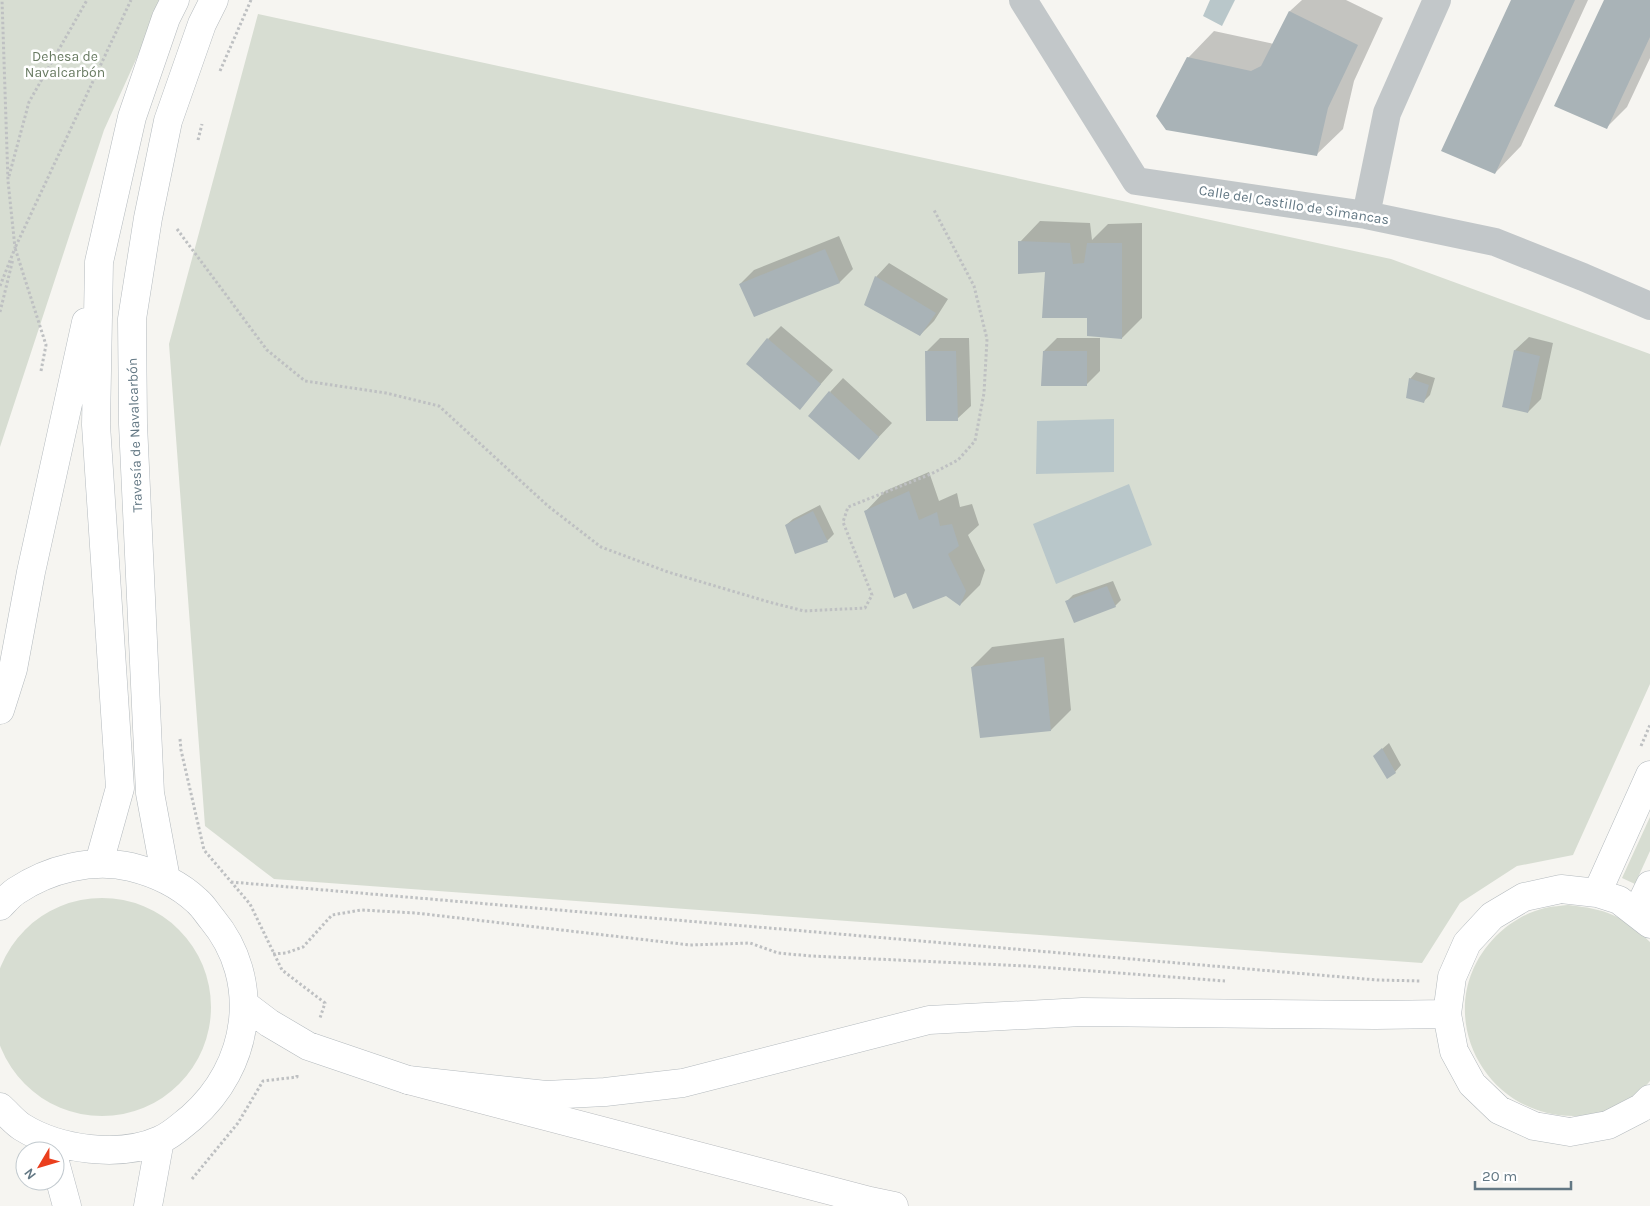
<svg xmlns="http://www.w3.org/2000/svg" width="1650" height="1206" viewBox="0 0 1650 1206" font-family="Karla,sans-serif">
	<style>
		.green { fill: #d7ddd2 }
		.water { fill: #b9c7ca }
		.shadow { fill: #0003 }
		.building { fill: #a9b3b7 }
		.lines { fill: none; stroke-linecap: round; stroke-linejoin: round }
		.secondary-casing { stroke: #b4babe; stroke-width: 29 }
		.highway-casing { stroke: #b7babd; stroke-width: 29 }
		.path { stroke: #bec0c2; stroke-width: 3; stroke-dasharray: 2.5 2.5; stroke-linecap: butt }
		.street { stroke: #c2c7c9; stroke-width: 28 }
		.secondary { stroke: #fff; stroke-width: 28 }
		.highway { stroke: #fff; stroke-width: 28 }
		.labels { text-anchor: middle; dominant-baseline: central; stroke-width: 5; stroke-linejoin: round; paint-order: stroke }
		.park-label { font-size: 14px; fill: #697b62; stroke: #fff }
		.street-label { font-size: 14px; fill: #637884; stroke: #fff }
	</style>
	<rect width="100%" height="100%" fill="#f6f5f1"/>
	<path class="green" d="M0,0H163L104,130L0,447Z
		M258,14L1391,259L1650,354V684L1573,855L1517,866L1460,903L1422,963L274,879L205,826L169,344Z
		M1650,817V851L1635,884L1622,878Z
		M-7 1007a109 109 0 1 1 218 0a109 109 0 1 1-218 0Z
		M1568,905C1605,909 1623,915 1650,942V1081C1633,1102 1604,1116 1577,1116C1481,1119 1427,1006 1496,936C1509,923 1527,912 1545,908C1553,906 1561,906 1568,905Z"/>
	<path class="water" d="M1210,0H1235L1222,26L1203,16Z
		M1114,419V472L1036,474L1037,421Z
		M1129,484L1152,545L1056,584L1033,524Z"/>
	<path class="shadow" d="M1302,0H1346L1383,18L1354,81L1343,129L1316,155L1188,58L1214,31L1274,44L1290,11Z
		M1512,0H1588L1521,146L1495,173Z
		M1605,0H1650V58L1627,107L1607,127Z
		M1040,221L1090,223L1092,240L1108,224L1142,223V318L1122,338L1089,317L1020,242Z
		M839,236L853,269L840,282L740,284L754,270Z
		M889,263L948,299L934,321L920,335L876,277Z
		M781,326L833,370L800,408L768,339Z
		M1529,337L1553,343L1541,399L1528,412L1515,350Z
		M940,338H969L971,406L957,419L926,352Z
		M1057,338H1100V371L1086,385L1044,351Z
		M1416,372L1435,378L1430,395L1424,401L1410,379Z
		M843,378L892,423L859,458L830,392Z
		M929,472L939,501L957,493L960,507L972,504L979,525L968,535L985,570L980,585L960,605L865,512L885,491Z
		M820,505L834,534L827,541L786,525L793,519Z
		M1113,581L1121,600L1115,606L1066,602L1073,595Z
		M1064,638L1071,710L1051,730L972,667L992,647Z
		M1389,743L1401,765L1395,772L1381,750Z"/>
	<path class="building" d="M1511,0H1575L1495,174L1441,151Z
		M1604,0H1650V37L1607,129L1554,106Z
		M1289,11L1358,45L1328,108L1317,156L1166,130L1156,116L1187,57L1251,71L1261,66Z
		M1018,241L1070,243L1073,264L1084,263L1087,243H1122V339L1087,336V318H1042L1045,272L1018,274Z
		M825,249L840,283L754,317L739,284Z
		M875,276L936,313L920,336L864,305Z
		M767,338L821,384L800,410L746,364Z
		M1514,350L1540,356L1528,413L1502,407Z
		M925,351H956L958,421H926Z
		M1043,351H1087V386H1041Z
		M1409,378L1429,385L1424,403L1406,398Z
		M829,391L879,437L859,460L808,416Z
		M909,491L919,520L937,512L940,526L952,524L959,546L948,554L966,591L960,606L946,596L913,609L906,593L894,598L864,511Z
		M813,511L828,542L795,554L785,525Z
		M1107,586L1116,607L1074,623L1065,601Z
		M1044,657L1051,731L980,738L971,667Z
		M1382,748L1396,773L1387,779L1373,756Z"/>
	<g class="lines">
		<g class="secondary-casing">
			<path id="secondary" d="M0,710L13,669L31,572L86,322
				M99,863L120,788L96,425L99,262L132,117L166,18L175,0
				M166,879L150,793L133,424L132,319L148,218L168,121L202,24L214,0
				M1597,893L1650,775
				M0,906C5,901 10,895 16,891C49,869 92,858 131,867C155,873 179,884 197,901C203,906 207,913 212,919C263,980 250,1067 191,1118C182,1125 172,1135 160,1140C120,1158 59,1150 22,1127C14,1122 7,1113 0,1107
				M1637,912L1650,885
				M1650,924L1619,900L1597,893L1561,889L1524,897L1492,916L1467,943L1452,977L1447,1014L1454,1051L1472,1084L1499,1110L1534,1126L1570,1132L1608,1125L1641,1108L1650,1099
				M244,1004L269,1023L308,1046L408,1080L546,1095L605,1092L683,1083L929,1020L1082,1012L1375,1015L1447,1014
				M55,1162L67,1206
				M148,1206L160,1140"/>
		</g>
		<g class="highway-casing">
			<path id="highway" d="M408,1080L870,1201L894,1206"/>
		</g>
		<path class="path" d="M220,71L251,0
			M198,140L202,124
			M9,176L29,102L87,0
			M177,229L267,350L305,381L386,393L439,406L548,506L601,547L668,572L769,602L804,611L865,608L872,595L843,522L848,507L931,474L958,460L975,441L984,393L987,339L974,286L934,210
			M0,286L15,248L8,181L2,0
			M0,312L13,259
			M41,371L46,345L15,248L131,0
			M180,739L181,750L204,850L250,904L282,970L325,1003L320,1018
			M1641,746L1650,725
			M231,882L1377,980L1421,981
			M273,954L286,953L303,947L332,915L361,910L416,913L690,945L750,943L778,953L811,956L1026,966L1225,981
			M192,1179L238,1123L263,1081L297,1077V1075"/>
		<path class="street" d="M1023,0L1136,181L1366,215L1495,242L1583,277L1650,306
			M1366,215L1387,113L1437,0"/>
		<use href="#secondary" class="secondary"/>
		<use href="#highway" class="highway"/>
	</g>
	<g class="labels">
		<g class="park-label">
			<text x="65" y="56">Dehesa de<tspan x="65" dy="16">Navalcarbón</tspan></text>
		</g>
		<g class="street-label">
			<text transform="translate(1294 205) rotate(9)">Calle del Castillo de Simancas</text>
			<text transform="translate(135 435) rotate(-92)">Travesía de Navalcarbón</text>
		</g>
	</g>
	<g transform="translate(40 1166) rotate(232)"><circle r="24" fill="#ffffff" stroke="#c1c9ce"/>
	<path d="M0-4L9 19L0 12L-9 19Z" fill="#ea3e1d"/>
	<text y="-8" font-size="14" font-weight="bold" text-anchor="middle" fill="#637884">N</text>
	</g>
	<path d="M1475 1181v8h96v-8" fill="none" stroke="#637884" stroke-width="2.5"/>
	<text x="1482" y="1181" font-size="15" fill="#637884" stroke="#ffffff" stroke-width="4" paint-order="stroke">20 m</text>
</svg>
